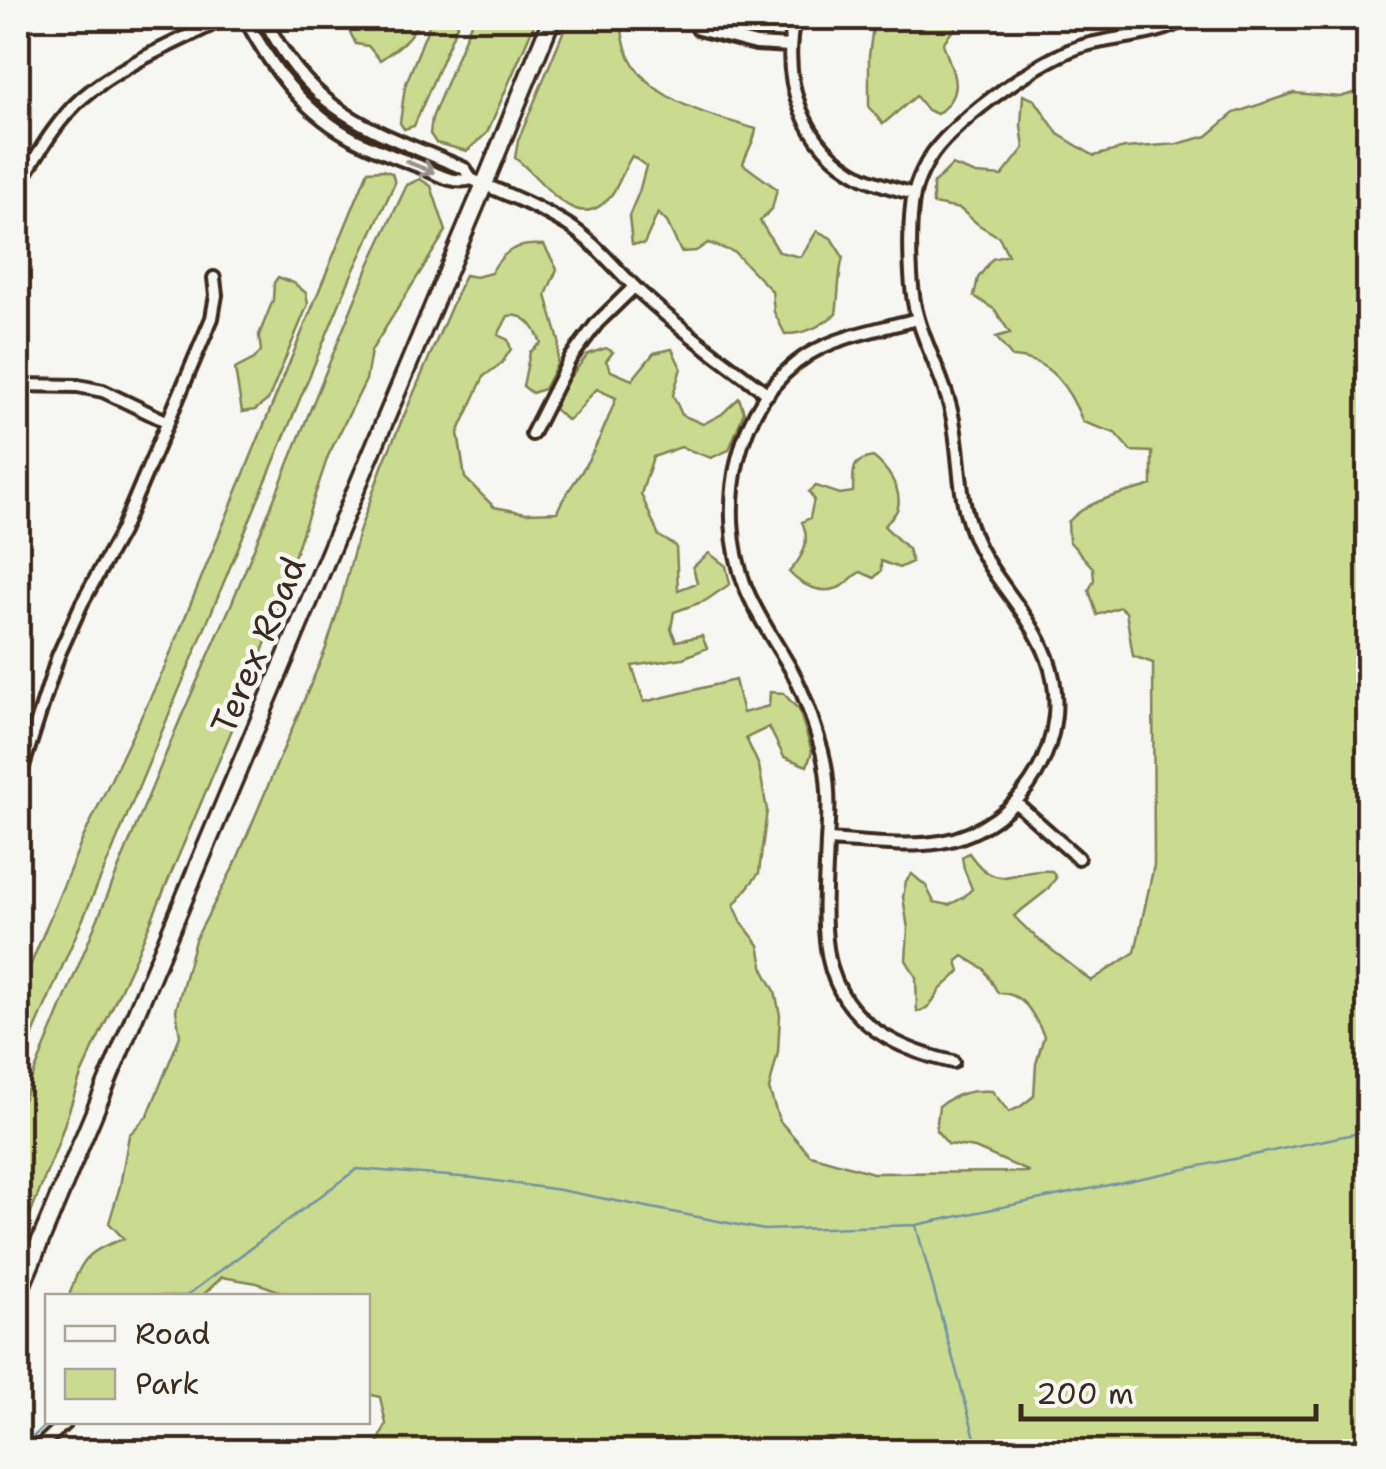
<svg xmlns="http://www.w3.org/2000/svg" width="1386" height="1469" viewBox="0 0 1386 1469" font-family="'Shantell Sans',sans-serif">
	<style>
		.green { fill: #cada8f; stroke: #828256; stroke-width: 2.5 }
		.lines { fill: none; stroke-linecap: round; stroke-linejoin: round }
		.stream { stroke: #7392a2; stroke-width: 2.5 }
		.minor-casing { stroke: #3b2a1e; stroke-width: 18 }
		.secondary-casing { stroke: #3b2a1e; stroke-width: 22 }
		.minor { stroke: #f6f6f2; stroke-width: 10 }
		.secondary { stroke: #f6f6f2; stroke-width: 15 }
		.oneway { stroke: #989088 }
		.labels { text-anchor: middle; dominant-baseline: central; stroke-width: 9; stroke-linejoin: round; paint-order: stroke }
		.street-label { font-size: 35px; fill: #3b2a1e; stroke: #f6f6f2 }
	</style>
	<rect width="100%" height="100%" fill="#f6f6f2"/>
	<filter id="ink" filterUnits="userSpaceOnUse"><feTurbulence type="fractalNoise" baseFrequency=".01" numOctaves="2"/><feDisplacementMap in="SourceGraphic" scale="20" xChannelSelector="R" yChannelSelector="G"/><feConvolveMatrix kernelMatrix="1 2 1 2 8 2 1 2 1" color-interpolation-filters="sRGB"/></filter>
	<g filter="url(#ink)">
		<path class="green" d="M348,18H420C412,38 398,48 380,60L368,46L356,44L350,32Z
			M432,18H460L414,126L404,129L400,123L405,86Z
			M473,18H537L487,133L467,151L436,143L430,134L432,118Z
			M569,18H622C622,25 622,34 624,41C637,99 708,114 756,129C754,143 747,151 743,164L777,189L772,209L760,221L779,252L801,257L817,231L831,238L843,257C838,276 839,295 836,314C819,327 806,334 785,334L774,312L772,291L734,252L708,243L696,251L681,252L667,222L658,213L644,244H632L629,216L639,192L646,166L632,156C625,166 621,180 614,191C579,243 543,178 515,158L518,141Z
			M874,18H967L959,23L943,43C952,73 967,91 937,114L927,110L916,96L883,124L869,107V56Z
			M1368,89V1451H194C220,1431 340,1443 377,1446L386,1424L380,1397L368,1394V1296H286L287,1294L257,1283L222,1277L202,1296H69C81,1260 87,1250 124,1239L109,1223L120,1186L129,1135L148,1115L180,1036L176,1010L195,940L235,864L326,648L341,601L358,535L383,464L465,275L476,277L491,273C504,249 518,243 544,245L557,269L546,295L559,341L557,364L544,389L532,393L523,386L530,352L541,343C535,327 526,313 508,316L498,335L508,340L511,349L502,363L484,376L458,433L465,478L494,507L526,513L557,512C563,496 573,485 582,471C596,448 607,423 616,398L597,389C586,398 579,415 567,420L554,409L564,385L588,354L606,348L613,352L606,361L611,371L632,380L654,353L672,349L681,368L673,395L682,415L703,424L722,414L739,398L744,412L729,450L711,458L681,447L653,457L641,494L659,536L676,546L678,590L697,583L693,567L709,553L726,566L730,584L705,601L674,612L671,629L676,641L702,636L707,648L683,658L632,666L644,702L735,680L743,713L769,706L770,692L783,693L799,710L804,726L812,752L807,766L784,757L769,727L746,738L759,766L767,810L759,873L734,905L742,923L759,945L764,971L775,991L780,1015L778,1052L769,1089L779,1120L810,1155L873,1173L1030,1172L975,1148L948,1144L936,1130L939,1106C957,1093 970,1090 992,1091L1009,1112L1020,1107L1034,1096L1036,1064L1044,1036C1034,1015 1024,992 998,993L984,969L963,956L957,961L960,971C954,978 947,983 941,989C932,1000 932,1008 917,1012L916,977L906,960L908,929L903,897L906,881L912,874L926,886L934,902L949,905L964,897L972,889L964,869L962,857L969,853C998,896 1012,867 1052,871L1056,878L1046,891L1014,916C1036,941 1066,959 1091,981L1135,952L1154,865L1153,663L1133,656L1126,612L1120,607L1097,615L1089,590L1094,580L1093,568L1069,541L1068,522C1091,498 1121,495 1152,485V452L1131,451L1115,433L1083,422C1070,390 1051,358 1012,357L996,337L1010,333L995,310L974,296L978,278L992,259L1008,255L999,237L979,225L960,209L933,204V184L952,165L976,174L1002,176L1024,148L1021,126L1023,95L1035,100L1058,134L1094,156L1125,148L1177,144L1207,136L1234,113L1294,93L1340,97Z
			M382,170L392,173L395,183L351,276L111,854L18,1069L19,993L83,838L164,669L368,171Z
			M420,179L431,186L446,231L371,351L366,380L328,456L265,644L236,720L137,954L81,1075L56,1149L18,1245V1112L179,722L231,605L370,263L407,185Z
			M278,277L294,283L306,293L308,304L268,400L255,410L242,412L235,369L254,359L261,351L259,335L273,300L274,283Z
			M873,457C886,467 902,488 898,507C897,514 889,520 884,526L908,549L912,562L899,568L881,561V571L874,578L861,572C855,574 852,578 848,582C829,598 803,588 789,572C803,557 811,542 802,522L810,518L814,499L809,492L816,486L840,494L853,492C854,471 849,461 873,457Z"/>
		<g class="lines">
			<path class="stream" d="M916,1226L979,1452
				M186,1296L357,1169L474,1178L560,1190L764,1230L916,1225L1368,1131
				M18,1451L49,1422"/>
			<g class="minor-casing">
				<path id="minor" d="M245,18C270,65 300,108 347,135C369,148 395,157 419,166C435,173 454,185 471,179
					M264,18C314,117 370,128 465,169L471,179C504,193 537,206 568,225C597,244 616,270 641,293C681,330 725,362 768,394
					M794,18C781,81 802,146 862,177C879,185 897,189 914,194
					M698,29L756,44L790,46
					M18,186C37,156 55,122 82,98C120,65 180,41 225,18
					M917,319C882,329 841,335 809,354C734,401 716,509 745,586C757,617 777,644 793,673C806,698 814,724 822,751C830,781 829,811 827,842C826,877 822,914 827,948C836,1018 891,1048 953,1062
					M18,385L78,386L103,391L168,422
					M532,434L570,359L597,323L634,287
					M18,782L58,656L82,603L121,532L212,318L216,295L214,278
					M1015,802L1078,858
					M828,840C864,842 905,848 941,842C1024,827 1077,736 1047,657C1030,612 990,578 973,534C957,495 961,455 952,415C945,380 926,349 917,315C909,288 908,222 914,194C917,181 925,164 933,153C958,118 1045,55 1086,45C1124,35 1151,38 1188,18
					M34,1452L66,1422"/>
			</g>
			<g class="secondary-casing">
				<path id="secondary" d="M18,1294L484,185L552,18"/>
			</g>
			<use href="#minor" class="minor"/>
			<use href="#secondary" class="secondary"/>
		</g>
		<defs><path id="oneway-shaft" d="M-6 0H5M1.5-3L5.5 0L1.5 3" fill="none" stroke-width="1.6" stroke-linecap="round" stroke-linejoin="round" transform="scale(2.5)"/></defs>
		<use class="oneway" href="#oneway-shaft" transform="translate(420 167) rotate(22)"/>
	</g>
	<g class="labels">
		<g class="street-label">
			<text transform="translate(258 645) rotate(-67)">Terex Road</text>
		</g>
	</g>
	<rect width="1386" height="1469" fill="none" stroke="#f6f6f2" stroke-width="60"/>
	<rect x="30" y="30" width="1326" height="1409" fill="none" stroke="#3b2a1e" stroke-width="4" filter="url(#ink)"/>
	<rect x="45" y="1294" width="325" height="130" fill="#f6f6f2" stroke="#aba49d" stroke-width="2.5"/>
	<rect x="65" y="1326" width="50" height="15" fill="#f6f6f2" stroke="#aba49d" stroke-width="2.5"/>
	<text x="135" y="1344" font-size="30" fill="#3b2a1e">Road</text>
	<rect x="65" y="1369" width="50" height="30" fill="#cada8f" stroke="#aba49d" stroke-width="2.5"/>
	<text x="135" y="1394" font-size="30" fill="#3b2a1e">Park</text>
	<path d="M1021 1404v15h295v-15" fill="none" stroke="#3b2a1e" stroke-width="5"/>
	<text x="1036" y="1404" font-size="30" fill="#3b2a1e" stroke="#f6f6f2" stroke-width="8" paint-order="stroke">200 m</text>
</svg>
